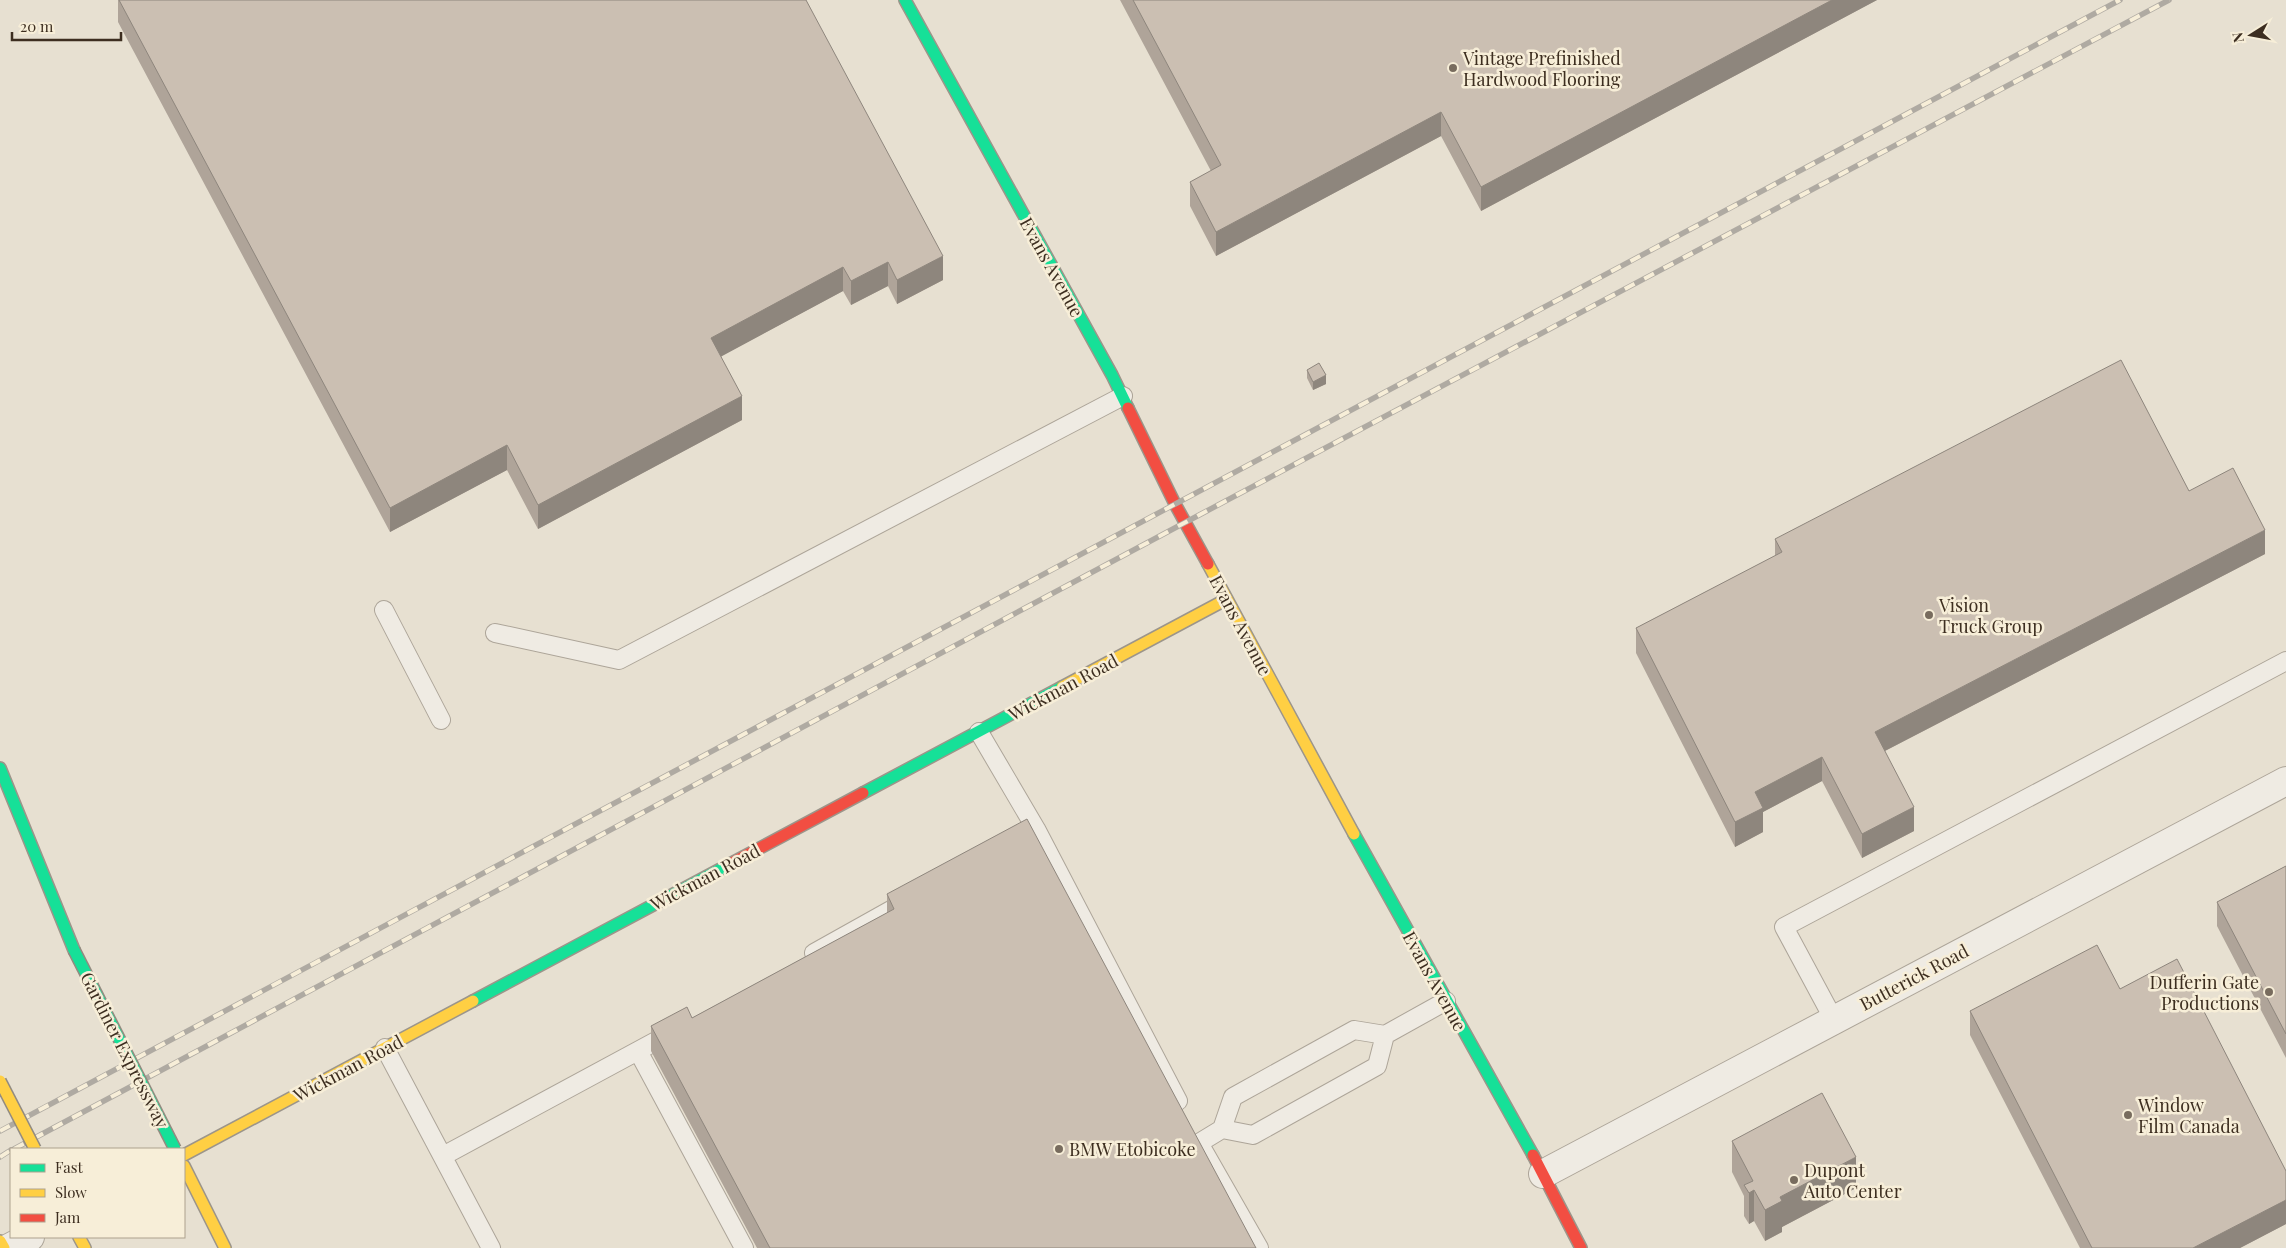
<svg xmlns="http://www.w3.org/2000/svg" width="2286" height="1248" viewBox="0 0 2286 1248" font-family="'Playfair Display',serif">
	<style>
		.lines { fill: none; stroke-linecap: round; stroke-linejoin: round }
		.lane-casing { stroke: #ada599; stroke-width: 20 }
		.street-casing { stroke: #ada599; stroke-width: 30 }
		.fast-casing { stroke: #9c958a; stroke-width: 14 }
		.slow-casing { stroke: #9c958a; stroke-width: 14 }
		.jam-casing { stroke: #9c958a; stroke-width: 14 }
		.lane { stroke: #efebe3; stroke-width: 18 }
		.street { stroke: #efebe3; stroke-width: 28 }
		.fast { stroke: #16e098; stroke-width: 11 }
		.slow { stroke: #ffcf43; stroke-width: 11 }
		.jam { stroke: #f24e42; stroke-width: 11 }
		.rail-casing { stroke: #afaaa2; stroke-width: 5.5 }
		.rail { stroke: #f7eed8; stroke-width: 4; stroke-dasharray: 11; stroke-linecap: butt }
		.fast-bridge-casing { stroke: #928b80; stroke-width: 14; stroke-linecap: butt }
		.slow-bridge-casing { stroke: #928b80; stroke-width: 14; stroke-linecap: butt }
		.fast-bridge { stroke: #16e098; stroke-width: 11 }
		.slow-bridge { stroke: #ffcf43; stroke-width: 11 }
		.wall { fill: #afa499 }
		.shaded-wall { fill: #8e867d }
		.building { fill: #cbbfb2; stroke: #8e867d }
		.poi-dot { fill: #786c5e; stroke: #f7eed8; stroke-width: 2 }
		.labels { text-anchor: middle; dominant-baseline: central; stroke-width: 5; stroke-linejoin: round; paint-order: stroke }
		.poi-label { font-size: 18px; fill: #3d2e20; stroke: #f7eed8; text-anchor: start }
		.street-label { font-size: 18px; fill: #3d2e20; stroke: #f7eed8 }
	</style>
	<rect width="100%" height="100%" fill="#e7e0d1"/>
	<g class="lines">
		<g class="lane-casing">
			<path id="lane" d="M384,610L441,720
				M495,633L619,660L1123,396
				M979,732L1036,829L1013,842
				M1036,829L1178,1101
				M814,953L907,901
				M1834,1020L1784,927L2286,661
				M385,1048L491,1248
				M638,1051L744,1248
				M1222,1129L1253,1135L1377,1066L1385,1035
				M443,1156L671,1033
				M1259,1248L1199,1143L1222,1129L1233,1097L1354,1030L1385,1035L1446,1001"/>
		</g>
		<g class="street-casing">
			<path id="street" d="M1543,1174L2286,781
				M9,1248L30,1237"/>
		</g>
		<g class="fast-casing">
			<path id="fast" d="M905,0L1112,375L1128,408
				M0,768L74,950
				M863,793L1062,687
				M1354,834L1533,1155
				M473,1001L730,864"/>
		</g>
		<g class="slow-casing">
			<path id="slow" d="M1208,564L1354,834
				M1062,687L1227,599
				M184,1155L473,1001
				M184,1166L225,1248
				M79,1237L85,1248
				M0,1241L4,1248"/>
		</g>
		<g class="jam-casing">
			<path id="jam" d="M1128,408L1175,504L1208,564
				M730,864L863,793
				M1533,1155L1581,1248"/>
		</g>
		<use href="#lane" class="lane"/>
		<use href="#street" class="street"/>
		<use href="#fast" class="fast"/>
		<use href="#slow" class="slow"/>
		<use href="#jam" class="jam"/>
		<g class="rail-casing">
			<path id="rail" d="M0,1131L2120,0
				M14,1149L1186,522L2169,0
				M0,1157L11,1150"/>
		</g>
		<use href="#rail" class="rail"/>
		<g class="fast-bridge-casing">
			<path id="fast-bridge" d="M74,950L175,1149"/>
		</g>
		<g class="slow-bridge-casing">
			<path id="slow-bridge" d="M0,1081L35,1149"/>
		</g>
		<use href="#fast-bridge" class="fast-bridge"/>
		<use href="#slow-bridge" class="slow-bridge"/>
	</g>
	<path class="wall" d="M118,0H806L943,280L897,304L888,286L851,305L843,291L721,356L742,420L538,529L507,470L390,532L118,22Z
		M1120,0H1877L1481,211L1441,136L1216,256L1190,206V182L1211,171Z
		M1307,370L1326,384L1313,390L1307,378Z
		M2189,491L2265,554L1885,751L1914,831L1862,858L1822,781L1763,812V832L1735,847L1636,653V628L1775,556V539Z
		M2286,866V1058L2217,926V902Z
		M887,894L1256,1248H757L651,1051V1026L692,1018L887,913Z
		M2120,989L2286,1171V1224L2240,1248H2080L1970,1035V1011Z
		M1732,1141L1856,1188L1782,1227V1232L1765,1241L1754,1221L1749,1224L1744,1216V1196L1732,1172Z"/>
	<path class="shaded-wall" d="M1832,0H1877L1481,211V187Z
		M1441,112V136L1216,256V232Z
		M943,256V280L897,304V280Z
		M888,262V286L851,305V281Z
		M843,267V291L711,362V338Z
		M1326,375V384L1313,390V382Z
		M742,396V420L538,529V505Z
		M507,445V470L390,532V508Z
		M2265,530V554L1875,756V732Z
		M1822,757V781L1763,812V832L1735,847V822L1755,792Z
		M1914,807V831L1862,858V834Z
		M1856,1157V1188L1782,1227V1232L1765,1241V1210L1780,1197Z
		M1754,1190V1221L1749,1224V1193Z
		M2286,1200V1224L2240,1248H2193Z"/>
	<path class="building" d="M119,0H806L943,256L897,280L888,262L851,281L843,267L711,338L742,396L538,505L507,445L390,508Z
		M1133,0H1832L1481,187L1441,112L1216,232L1190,182L1221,165Z
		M2121,360L2189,491L2233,468L2265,530L1875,732L1914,807L1862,834L1822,757L1755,792L1763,808L1735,822L1636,628L1782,552L1775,539Z
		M1319,363L1326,375L1313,382L1307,370Z
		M1027,819L1256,1248H770L651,1026L687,1007L692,1018L894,909L887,894Z
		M2286,866V1034L2217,902Z
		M2097,945L2120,989L2177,959L2286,1171V1200L2193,1248H2092L1970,1011Z
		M1822,1093L1856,1157L1780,1197L1782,1201L1765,1210L1754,1190L1749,1193L1744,1185L1753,1181L1732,1141Z"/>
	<g class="poi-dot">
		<circle cx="1453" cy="68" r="5"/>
		<circle cx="1929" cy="615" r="5"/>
		<circle cx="2269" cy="992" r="5"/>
		<circle cx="2128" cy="1115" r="5"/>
		<circle cx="1059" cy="1149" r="5"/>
		<circle cx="1794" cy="1180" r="5"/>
	</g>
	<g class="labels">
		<g class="poi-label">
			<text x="1463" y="58">Vintage Prefinished<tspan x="1463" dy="21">Hardwood Flooring</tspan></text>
			<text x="1939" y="605">Vision<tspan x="1939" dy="21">Truck Group</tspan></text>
			<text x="2259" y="982" text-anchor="end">Dufferin Gate<tspan x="2259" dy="21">Productions</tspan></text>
			<text x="2138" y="1105">Window<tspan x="2138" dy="21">Film Canada</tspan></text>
			<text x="1069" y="1149">BMW Etobicoke</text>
			<text x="1804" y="1170">Dupont<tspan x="1804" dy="21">Auto Center</tspan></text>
		</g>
		<g class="street-label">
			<text transform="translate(1052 267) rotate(61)">Evans Avenue</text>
			<text transform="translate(1241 625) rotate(62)">Evans Avenue</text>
			<text transform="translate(1063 687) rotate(-28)">Wickman Road</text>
			<text transform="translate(705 877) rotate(-28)">Wickman Road</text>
			<text transform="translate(1914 977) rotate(-28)">Butterick Road</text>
			<text transform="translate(1435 981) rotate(61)">Evans Avenue</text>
			<text transform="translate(125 1050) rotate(63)">Gardiner Expressway</text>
			<text transform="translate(348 1068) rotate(-28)">Wickman Road</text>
		</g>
	</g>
	<rect x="10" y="1148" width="175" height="90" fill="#f7eed8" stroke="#ada18e"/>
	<rect x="20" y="1164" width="25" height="8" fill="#16e098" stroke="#ada18e"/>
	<text x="55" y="1173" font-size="15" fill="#3d2e20">Fast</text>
	<rect x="20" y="1189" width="25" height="8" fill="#ffcf43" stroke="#ada18e"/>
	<text x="55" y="1198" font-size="15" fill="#3d2e20">Slow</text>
	<rect x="20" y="1214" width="25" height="8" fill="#f24e42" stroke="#ada18e"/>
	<text x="55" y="1223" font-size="15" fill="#3d2e20">Jam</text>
	<g transform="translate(2251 35) rotate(259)" stroke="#f7eed8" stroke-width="4" paint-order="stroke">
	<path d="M0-4L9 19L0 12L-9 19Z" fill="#3d2e20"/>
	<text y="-8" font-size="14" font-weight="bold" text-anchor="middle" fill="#3d2e20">N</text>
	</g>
	<path d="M12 32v8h109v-8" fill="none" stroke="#3d2e20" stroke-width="2.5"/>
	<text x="20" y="32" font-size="15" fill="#3d2e20" stroke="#f7eed8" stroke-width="4" paint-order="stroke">20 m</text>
</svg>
